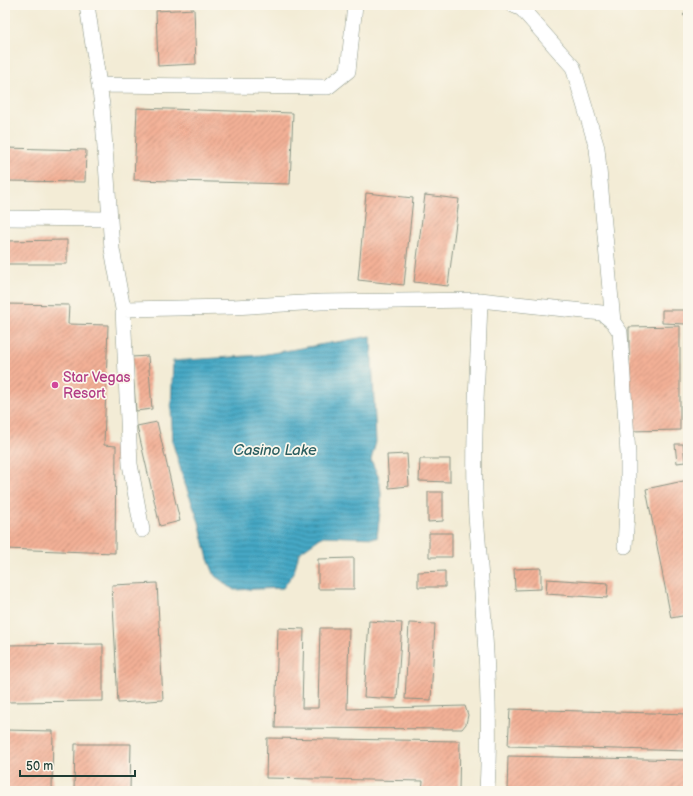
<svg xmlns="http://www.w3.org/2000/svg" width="693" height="796" viewBox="0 0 693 796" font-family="'Balsamiq Sans',sans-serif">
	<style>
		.water { fill: url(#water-rules); stroke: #32727c }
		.building { fill: url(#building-hatch) }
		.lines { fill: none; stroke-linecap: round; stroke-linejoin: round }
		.minor-casing { stroke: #899485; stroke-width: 16 }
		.minor { stroke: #fff; stroke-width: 15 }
		.hotel-dot { fill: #d1479c; stroke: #fbf7ec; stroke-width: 1.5 }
		.labels { text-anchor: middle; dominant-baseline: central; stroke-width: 3.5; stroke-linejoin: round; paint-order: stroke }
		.hotel-label { font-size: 14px; fill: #b23c85; stroke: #fbf7ec; text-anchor: start }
		.water-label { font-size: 15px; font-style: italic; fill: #2a5d5f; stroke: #fbf7ec }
	</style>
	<defs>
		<pattern id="water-rules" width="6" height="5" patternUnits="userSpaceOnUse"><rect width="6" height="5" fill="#44a7c4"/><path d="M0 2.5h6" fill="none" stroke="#3889a0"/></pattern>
		<pattern id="building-hatch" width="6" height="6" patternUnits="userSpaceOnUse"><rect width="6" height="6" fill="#f3b096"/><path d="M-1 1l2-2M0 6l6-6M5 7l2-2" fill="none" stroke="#c4907b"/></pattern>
	</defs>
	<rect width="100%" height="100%" fill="#fbf7ec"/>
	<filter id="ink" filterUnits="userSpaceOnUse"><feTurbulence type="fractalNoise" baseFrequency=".025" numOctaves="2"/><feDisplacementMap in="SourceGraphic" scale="8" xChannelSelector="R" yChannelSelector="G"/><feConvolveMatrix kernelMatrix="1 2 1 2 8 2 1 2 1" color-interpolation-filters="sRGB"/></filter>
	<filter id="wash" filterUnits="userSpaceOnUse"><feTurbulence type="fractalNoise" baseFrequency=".012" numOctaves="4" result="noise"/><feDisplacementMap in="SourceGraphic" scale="16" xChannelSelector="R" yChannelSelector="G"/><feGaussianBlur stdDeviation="0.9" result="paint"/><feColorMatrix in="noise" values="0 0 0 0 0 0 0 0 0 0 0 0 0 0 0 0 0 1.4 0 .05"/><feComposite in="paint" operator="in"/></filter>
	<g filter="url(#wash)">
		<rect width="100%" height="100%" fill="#f3ecd6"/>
		<path class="water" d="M371,336L376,442L371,460L379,478L381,492V504L377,538L323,536L299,553L294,572L283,588L234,590L215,576L208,559L199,522L185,484L173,444L171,408L173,361L261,355Z"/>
		<g id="blocks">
			<path class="building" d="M194,9L196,64L158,66L156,11Z
				M688,10V19L683,15Z
				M137,108L293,113L290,184L134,180Z
				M5,148L86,150L85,182L5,181Z
				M366,193L413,198L404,285L358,280Z
				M425,195L459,199L448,286L414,282Z
				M67,240V264H5V241Z
				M5,304L69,305L68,324L108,325L104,445L116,446L115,553L5,549Z
				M662,310H686V324L662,323Z
				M680,326V430L629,431V327Z
				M148,356L152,409L136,411L132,357Z
				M157,422L180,521L160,526L137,426Z
				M675,444H683L685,462L677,463Z
				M407,454L409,486L389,488L387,455Z
				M420,459H450V482L419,481Z
				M688,480V615L671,618L646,489Z
				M428,492H443V521L428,522Z
				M429,533H452V557H429Z
				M354,558V589H318V559Z
				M541,568V589L515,590L514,569Z
				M445,571V587H418V572Z
				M547,579L608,583L607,598L546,594Z
				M157,583L163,700L118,703L112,585Z
				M369,621L402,623L397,699L364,697Z
				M409,623L435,624L431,700L405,699Z
				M278,628L304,629L302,708H318L320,628H349L347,709L465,706L468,715L466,724L462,729L275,728Z
				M103,644V701L5,702V645Z
				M510,709L688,714V751L508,746Z
				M5,730L53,731L52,791H5Z
				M267,738L460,741L459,791H422L423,781L266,778Z
				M75,744H131L130,791H74Z
				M508,756L688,760V791H507Z"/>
		</g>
	</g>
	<g filter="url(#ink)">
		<use href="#blocks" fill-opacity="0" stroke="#899485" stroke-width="1"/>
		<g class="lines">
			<g class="minor-casing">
				<path id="minor" d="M87,5L102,105L112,249L123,309L130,464L142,530
					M513,5L522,9L573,67L597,148L613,322
					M99,85L328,87L348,71L355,5
					M5,218L110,219
					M480,300C478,371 472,444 476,515C483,607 492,699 487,791
					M123,309L233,307L321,302L480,300L602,313L613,322L620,332L628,454V495L625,546"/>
			</g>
			<use href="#minor" class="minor"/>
		</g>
	</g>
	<circle class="hotel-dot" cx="55" cy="385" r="4"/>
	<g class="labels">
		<g class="hotel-label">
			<text x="63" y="377">Star Vegas<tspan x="63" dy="16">Resort</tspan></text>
		</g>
		<g class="water-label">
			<text x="275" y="450">Casino Lake</text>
		</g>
	</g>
	<rect width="693" height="796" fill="none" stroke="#fbf7ec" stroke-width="20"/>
	<path d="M20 770v6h115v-6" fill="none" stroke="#1f3d34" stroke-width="2"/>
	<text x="26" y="770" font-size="12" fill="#1f3d34" stroke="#fbf7ec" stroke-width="3" paint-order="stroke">50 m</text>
</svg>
